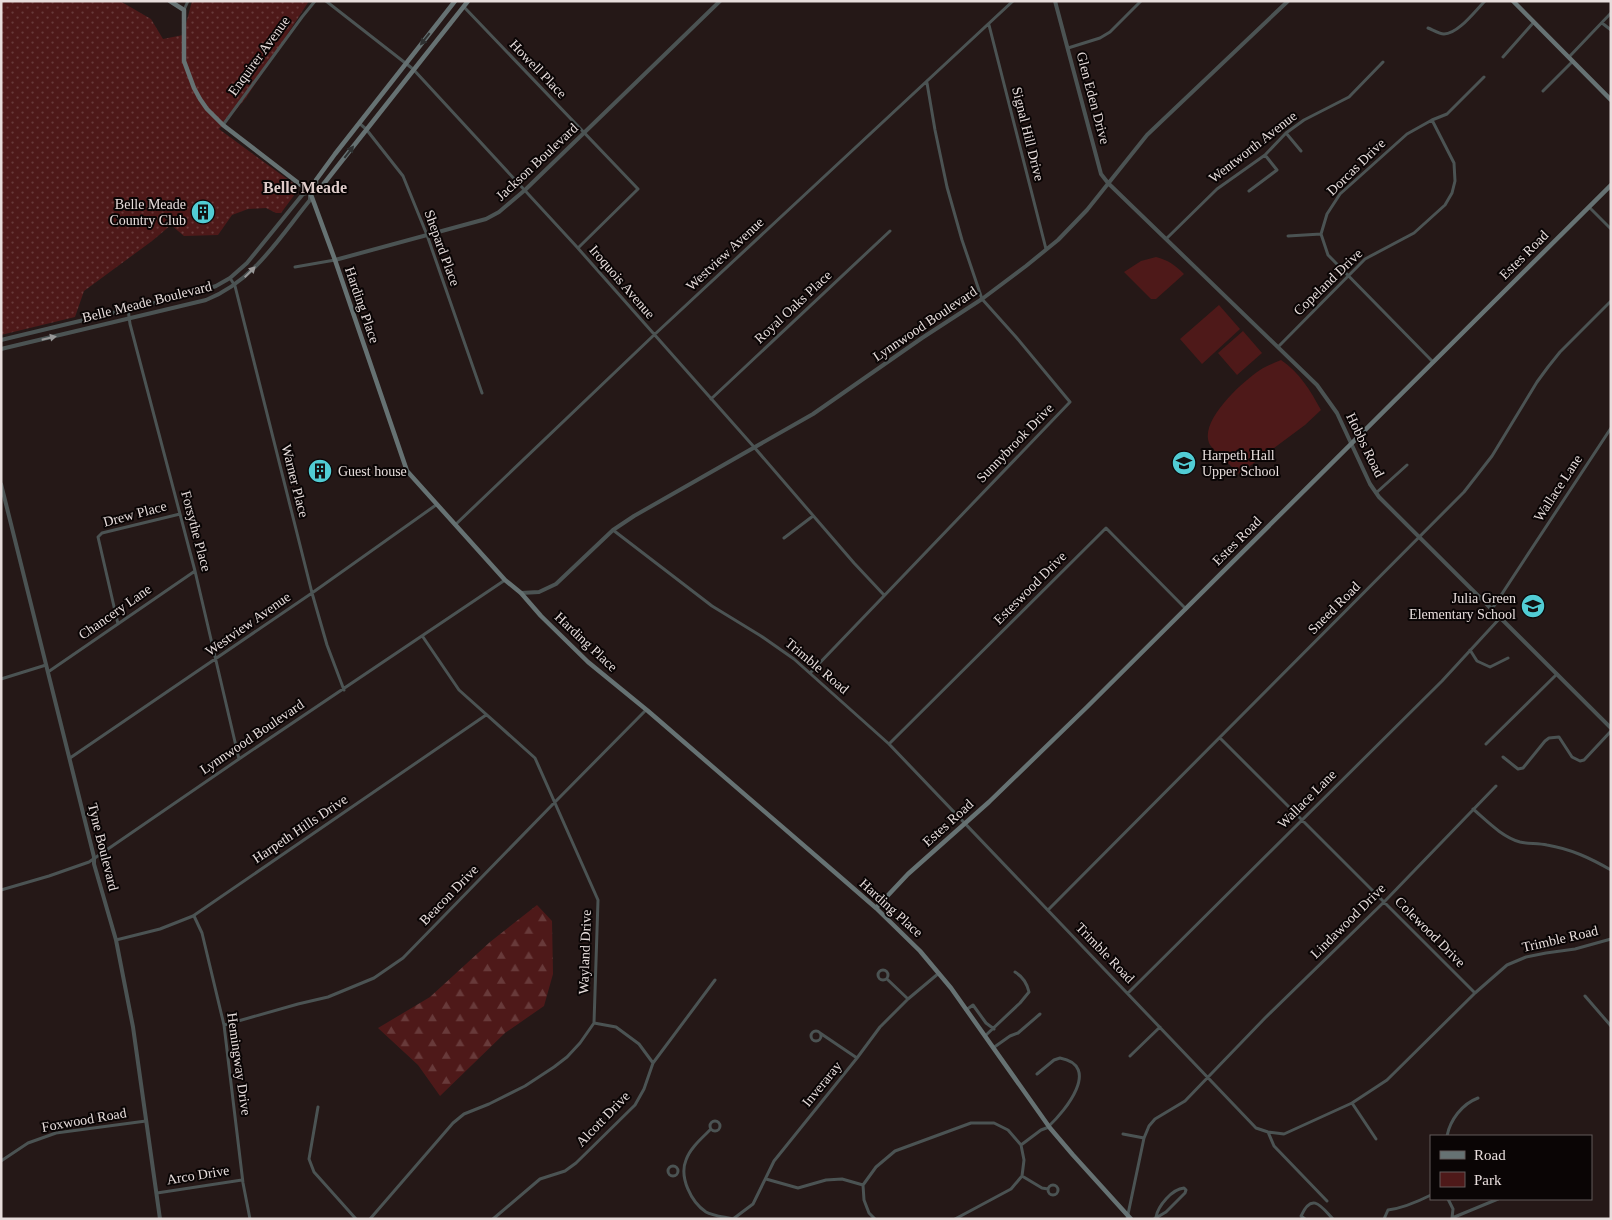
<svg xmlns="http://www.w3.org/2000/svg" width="1612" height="1220" viewBox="0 0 1612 1220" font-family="Georgia,serif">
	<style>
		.grass { fill: url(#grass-dots) }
		.forest { fill: url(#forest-firs) }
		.green { fill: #4e1919 }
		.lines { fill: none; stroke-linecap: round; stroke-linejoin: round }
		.minor { stroke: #4b5353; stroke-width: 3 }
		.tertiary { stroke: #4b5353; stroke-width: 4 }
		.secondary { stroke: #667273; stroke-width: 4.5 }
		.oneway { fill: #2f3131 }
		.oneway2 { fill: #999898 }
		.labels { text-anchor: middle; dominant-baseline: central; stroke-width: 4; stroke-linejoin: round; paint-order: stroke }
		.street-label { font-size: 14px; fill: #e7dddc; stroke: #0a0505 }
		.poi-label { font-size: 14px; fill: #e7dddc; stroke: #0a0505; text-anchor: end }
		.quarter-label { font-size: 16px; font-weight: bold; fill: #dfccca; stroke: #0a0505 }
	</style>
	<defs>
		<pattern id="grass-dots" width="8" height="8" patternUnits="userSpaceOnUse" patternTransform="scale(1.25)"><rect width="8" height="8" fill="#4e1919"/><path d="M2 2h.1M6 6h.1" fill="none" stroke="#683a3a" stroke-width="1.8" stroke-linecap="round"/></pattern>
		<pattern id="forest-firs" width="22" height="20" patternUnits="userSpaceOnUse" patternTransform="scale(1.25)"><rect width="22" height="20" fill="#4e1919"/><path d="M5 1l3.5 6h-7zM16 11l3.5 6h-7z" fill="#683a3a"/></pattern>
	</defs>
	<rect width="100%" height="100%" fill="#251817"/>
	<path class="grass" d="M1,1H120L151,19L163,39L183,35L192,1H309L246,98L219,129L294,184L298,190L281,213H276L266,208L248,209L232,215L218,235L184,236L171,225L152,241L84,291L75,317L1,335Z"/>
	<path class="forest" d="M537,905L552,921L553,974L544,1006L505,1033L440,1096L418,1065L378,1028L430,997L490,942Z"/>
	<path class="green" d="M177,205C187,208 187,216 181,223H172L165,219L164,214L170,208Z
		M1156,257C1168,260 1175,265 1184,274L1156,299H1151L1124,272L1141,261Z
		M1219,305L1240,329L1202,364L1180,339Z
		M1243,331L1262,353L1237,375L1218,353Z
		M1281,360C1300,373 1310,390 1321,410L1305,425L1239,474C1233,467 1212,450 1209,443C1200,420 1242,382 1260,370C1266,366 1274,363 1281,360Z"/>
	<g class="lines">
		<path class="minor" d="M326,1L413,69L576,246L754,447L854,563L884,595
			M464,7L638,189L578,248
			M184,10L188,1
			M1602,23L1611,30
			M989,25L1046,249
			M1428,28C1433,30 1439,34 1444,34C1458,34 1475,11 1485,1
			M1068,48L1100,38L1110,32L1141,1
			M1503,57L1534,22
			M1569,57L1611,13
			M1543,91L1573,61
			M359,123L366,129L403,176L427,235L482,393
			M223,125L302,17L315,1
			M1286,133L1301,151
			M1249,191L1277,170L1265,155
			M1589,207L1611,229
			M1288,236L1321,234
			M1166,239L1217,189L1265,155L1286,133L1304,120L1349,97L1383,62
			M295,267L335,260
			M230,278L235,286L312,593L327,645L344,690
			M128,309L130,324L195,571L239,759
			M1278,347L1365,259L1414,233L1445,205L1452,193L1455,181L1454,163L1432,120
			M1433,362L1328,255L1321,234L1327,214L1340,194L1407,134L1432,120L1447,114L1484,77
			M711,399L890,231
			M1376,493L1407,465
			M455,525L654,335L1013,1
			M613,530L712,606L761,636L794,659L889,744L1256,1128L1268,1132L1284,1134L1352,1103L1387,1080L1475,993L1507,965L1526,957L1546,953L1575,949L1611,939
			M784,538L813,516
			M1492,609L1611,428
			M118,624L98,537L102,533L180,514
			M1470,650L1477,661L1490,667L1508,658
			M48,672L195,571
			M811,672L1070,402L1016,337L982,299L962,240L947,187L935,130L927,83
			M1,679L46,665
			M1220,738L1475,993
			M889,744L1106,528L1186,609
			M1486,744L1557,674
			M1503,757L1518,769L1523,768L1545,741L1549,738L1559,737L1572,757L1580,761L1584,760L1611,731
			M70,758L312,593L436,505
			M1473,809C1487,821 1502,837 1520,842C1528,844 1538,843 1547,845C1571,849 1590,858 1611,870
			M1,890L49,876L89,862L239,759L505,580
			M1048,910L1464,492L1492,456L1537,382L1548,367L1560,352L1611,301
			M194,916L202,933L224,1025L243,1183L250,1219
			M116,940L160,929L193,916L486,715
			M878 975a5 5 0 1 1 10 0a5 5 0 1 1-10 0Z
			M887,979L908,999
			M1128,993L1442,681L1500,618
			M1585,996L1611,1026
			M966,1010L973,1005L986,1023L994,1029
			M594,1023L616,1027L639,1044L653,1063
			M224,1025L298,1004L328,997L374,978L403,958L555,802L646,710
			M811 1036a5 5 0 1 1 10 0a5 5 0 1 1-10 0Z
			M820,1033L857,1058
			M985,1036L1020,1003L1029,992C1027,983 1023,977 1015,972
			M993,1048L1010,1036L1018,1033L1040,1014
			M1130,1056L1160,1027
			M1037,1074L1054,1060L1060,1058C1102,1066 1065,1111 1049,1126
			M1352,1103L1376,1139
			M318,1107L309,1159L314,1172L356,1219
			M710 1126a5 5 0 1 1 10 0a5 5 0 1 1-10 0Z
			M711,1129C702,1138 690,1148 686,1160C679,1177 691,1202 706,1212C713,1216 725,1217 733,1219
			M1268,1132L1274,1146L1327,1201
			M1123,1134L1144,1138
			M1447,1136C1450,1120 1462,1104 1478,1098
			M1021,1145L1041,1130L1049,1127
			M1,1161L28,1143L56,1133L146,1121
			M668 1171a5 5 0 1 1 10 0a5 5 0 1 1-10 0Z
			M1022,1176L1042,1188L1048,1189
			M766,1179L798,1188L826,1180L842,1179L863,1185
			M1048 1190a5 5 0 1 1 10 0a5 5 0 1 1-10 0Z
			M157,1193L242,1180
			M1448,1199L1453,1209L1452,1218
			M1452,1218L1498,1199
			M370,1219L453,1123L464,1114L489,1104L525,1086L554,1067L567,1057L580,1043L594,1023L598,900L535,758L459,690L423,637
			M493,1219L540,1179L565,1171L576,1163L635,1105L644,1089L653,1063L715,980
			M733,1219L753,1204L774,1161L857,1058L880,1027L908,999L939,973
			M875,1219L869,1213L864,1200L863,1185L876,1167L895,1151L971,1123H994L1008,1130L1021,1145L1024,1160L1022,1176L1011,1189L955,1219
			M1127,1219L1144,1138L1149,1126L1155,1119L1185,1101L1265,1018L1384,902L1496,786
			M1154,1219L1166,1212L1185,1193L1186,1190L1184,1188C1172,1189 1158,1206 1156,1217
			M1305,1219L1301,1216C1312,1192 1321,1206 1333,1219
			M1384,1219L1388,1210C1404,1208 1417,1202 1431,1195"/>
		<path class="tertiary" d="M1055,1L1101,174L1108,183L1317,385L1337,413L1370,484L1379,497L1611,728
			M335,260L486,219L499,212L525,190L720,1
			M1,340L196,293L216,286L230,278L247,263L303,194L310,192V200C279,238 254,281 206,300L1,349
			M1,484L94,857V864L116,940L133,1027L160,1219
			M521,593L539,592L556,584L613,530L634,516L813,414L922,338L982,299L1026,266L1058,240L1087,210L1147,135L1288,1"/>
		<path class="secondary" d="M170,1L184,10V61L194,88L200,99L207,109L223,125L310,192L335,260L407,471L505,580L521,593L541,616L588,662L648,711L838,875L876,908L920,951L951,988L1050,1128L1073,1155L1131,1219
			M1513,1L1611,100
			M316,185L322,186L468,1
			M310,192L316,185V180L335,154L455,1
			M876,908L908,874L989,802L1087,707L1611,185"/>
	</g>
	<defs><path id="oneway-solid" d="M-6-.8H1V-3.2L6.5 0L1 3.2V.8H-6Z" transform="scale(1.25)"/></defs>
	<g class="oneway">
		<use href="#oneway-solid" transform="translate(425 39) rotate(128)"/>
		<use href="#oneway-solid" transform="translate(349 152) rotate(-52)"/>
	</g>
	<g class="oneway2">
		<use href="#oneway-solid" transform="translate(250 272) rotate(-45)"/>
		<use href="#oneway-solid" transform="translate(49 338) rotate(-13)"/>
	</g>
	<defs>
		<g id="building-disc" transform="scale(1.25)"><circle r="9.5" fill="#51ccd4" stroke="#0a0505"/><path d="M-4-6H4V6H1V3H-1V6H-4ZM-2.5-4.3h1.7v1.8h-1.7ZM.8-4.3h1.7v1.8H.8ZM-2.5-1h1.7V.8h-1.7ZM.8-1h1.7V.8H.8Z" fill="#111"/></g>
		<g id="school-disc" transform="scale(1.25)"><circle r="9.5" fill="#51ccd4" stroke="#0a0505"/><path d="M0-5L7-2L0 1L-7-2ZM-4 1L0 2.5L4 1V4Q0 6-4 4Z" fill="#111"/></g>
	</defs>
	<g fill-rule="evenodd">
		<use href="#building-disc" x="203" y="212"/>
		<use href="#school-disc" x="1184" y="463"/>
		<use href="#building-disc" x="320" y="471"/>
		<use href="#school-disc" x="1533" y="606"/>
	</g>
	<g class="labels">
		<g class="street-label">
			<text transform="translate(259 56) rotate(-54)">Enquirer Avenue</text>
			<text transform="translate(538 69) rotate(46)">Howell Place</text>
			<text transform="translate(1093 98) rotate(75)">Glen Eden Drive</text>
			<text transform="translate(1028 134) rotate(76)">Signal Hill Drive</text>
			<text transform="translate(1253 147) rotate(-38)">Wentworth Avenue</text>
			<text transform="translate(537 162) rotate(-43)">Jackson Boulevard</text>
			<text transform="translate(1356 167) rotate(-44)">Dorcas Drive</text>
			<text transform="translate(442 248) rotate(70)">Shepard Place</text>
			<text transform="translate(725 254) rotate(-43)">Westview Avenue</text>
			<text transform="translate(1524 255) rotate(-45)">Estes Road</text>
			<text transform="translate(622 282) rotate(49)">Iroquois Avenue</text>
			<text transform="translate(1328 282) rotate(-44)">Copeland Drive</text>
			<text transform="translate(147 302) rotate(-14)">Belle Meade Boulevard</text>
			<text transform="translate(362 305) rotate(71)">Harding Place</text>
			<text transform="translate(793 307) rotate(-43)">Royal Oaks Place</text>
			<text transform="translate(925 324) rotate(-34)">Lynnwood Boulevard</text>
			<text transform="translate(1015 443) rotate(-46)">Sunnybrook Drive</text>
			<text transform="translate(1365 445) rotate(64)">Hobbs Road</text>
			<text transform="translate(295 481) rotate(76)">Warner Place</text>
			<text transform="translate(1558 488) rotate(-57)">Wallace Lane</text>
			<text transform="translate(135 514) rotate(-15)">Drew Place</text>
			<text transform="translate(196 531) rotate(75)">Forsythe Place</text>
			<text transform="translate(1237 541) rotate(-45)">Estes Road</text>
			<text transform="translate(1030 588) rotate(-45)">Esteswood Drive</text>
			<text transform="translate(1334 608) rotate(-45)">Sneed Road</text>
			<text transform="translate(115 612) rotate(-35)">Chancery Lane</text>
			<text transform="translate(248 624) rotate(-35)">Westview Avenue</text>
			<text transform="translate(586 642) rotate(43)">Harding Place</text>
			<text transform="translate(817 666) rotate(40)">Trimble Road</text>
			<text transform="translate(252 737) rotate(-34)">Lynnwood Boulevard</text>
			<text transform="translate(1307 799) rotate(-45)">Wallace Lane</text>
			<text transform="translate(948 823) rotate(-42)">Estes Road</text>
			<text transform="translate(300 829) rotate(-34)">Harpeth Hills Drive</text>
			<text transform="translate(103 847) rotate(76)">Tyne Boulevard</text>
			<text transform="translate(449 895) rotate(-46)">Beacon Drive</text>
			<text transform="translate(891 908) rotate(42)">Harding Place</text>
			<text transform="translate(1348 921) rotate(-45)">Lindawood Drive</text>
			<text transform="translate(1430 932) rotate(45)">Colewood Drive</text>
			<text transform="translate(1560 939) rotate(-13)">Trimble Road</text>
			<text transform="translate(585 952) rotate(-88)">Wayland Drive</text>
			<text transform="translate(1105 953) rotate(46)">Trimble Road</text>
			<text transform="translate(239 1064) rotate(82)">Hemingway Drive</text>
			<text transform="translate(822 1084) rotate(-51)">Inveraray</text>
			<text transform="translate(603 1119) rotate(-46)">Alcott Drive</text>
			<text transform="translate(84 1120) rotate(-10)">Foxwood Road</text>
			<text transform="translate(198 1175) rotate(-9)">Arco Drive</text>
		</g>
		<g class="poi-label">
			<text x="186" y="204">Belle Meade<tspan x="186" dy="16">Country Club</tspan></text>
			<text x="1202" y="455" text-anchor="start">Harpeth Hall<tspan x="1202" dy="16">Upper School</tspan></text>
			<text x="338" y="471" text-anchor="start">Guest house</text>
			<text x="1516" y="598">Julia Green<tspan x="1516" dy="16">Elementary School</tspan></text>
		</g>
		<g class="quarter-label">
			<text x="305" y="187">Belle Meade</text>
		</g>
	</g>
	<rect width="1612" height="1220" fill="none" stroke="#e7dddc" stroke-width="5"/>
	<rect x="1430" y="1135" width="162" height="65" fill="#0a0505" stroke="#625b5b"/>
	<rect x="1440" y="1151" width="25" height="8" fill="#667273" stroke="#625b5b"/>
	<text x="1474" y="1160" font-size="15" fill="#e7dddc">Road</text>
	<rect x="1440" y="1172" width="25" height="15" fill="#4e1919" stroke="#625b5b"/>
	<text x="1474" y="1185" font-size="15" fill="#e7dddc">Park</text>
</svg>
